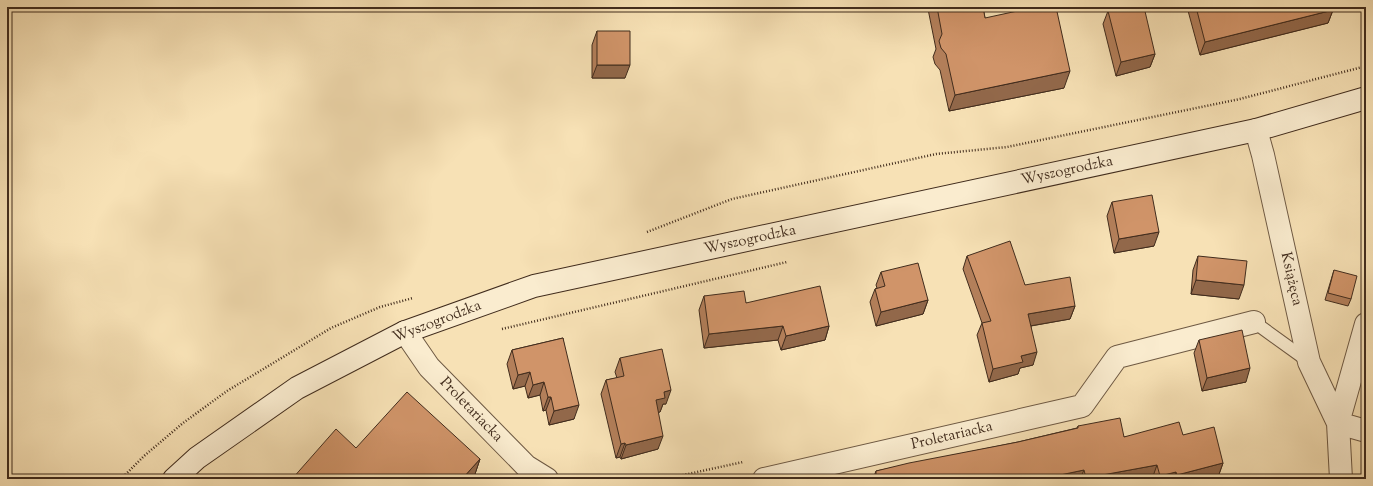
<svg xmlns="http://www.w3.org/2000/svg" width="1373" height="486" viewBox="0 0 1373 486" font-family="'Sorts Mill Goudy',serif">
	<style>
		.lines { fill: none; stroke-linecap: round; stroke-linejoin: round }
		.service-casing { stroke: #6e5943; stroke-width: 14 }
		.minor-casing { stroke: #6e5943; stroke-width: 24 }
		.secondary-casing { stroke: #412c1d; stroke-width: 24 }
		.path { stroke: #412c1d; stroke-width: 2.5; stroke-dasharray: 1 2; stroke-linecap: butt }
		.service { stroke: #faeccf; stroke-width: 12 }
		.minor { stroke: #faeccf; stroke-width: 22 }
		.secondary { stroke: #faeccf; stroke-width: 22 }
		.wall { fill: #b37f5a; stroke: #412c1d }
		.shaded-wall { fill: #92684a; stroke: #412c1d }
		.building { fill: #d09469; stroke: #412c1d }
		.labels { text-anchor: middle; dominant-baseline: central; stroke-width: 4; stroke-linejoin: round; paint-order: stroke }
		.street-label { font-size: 15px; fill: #412c1d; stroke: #faeccf }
	</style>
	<rect width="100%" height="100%" fill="#f7e1b5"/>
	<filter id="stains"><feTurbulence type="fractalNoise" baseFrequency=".005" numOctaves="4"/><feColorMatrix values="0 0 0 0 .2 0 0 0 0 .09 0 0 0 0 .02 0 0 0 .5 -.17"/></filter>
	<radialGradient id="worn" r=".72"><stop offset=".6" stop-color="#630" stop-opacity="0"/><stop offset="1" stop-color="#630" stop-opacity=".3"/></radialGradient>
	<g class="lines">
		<g class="service-casing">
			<path id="service" d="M1254,322L1308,361"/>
		</g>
		<g class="minor-casing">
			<path id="minor" d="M1256,130L1263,155L1309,362L1338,423L1366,431
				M405,332L429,367L526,466L547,479
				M764,479L1082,406L1117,357L1254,322
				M1341,479L1338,423L1366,324"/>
		</g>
		<g class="secondary-casing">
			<path id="secondary" d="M174,479L197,458L297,388L405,332L534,286L1256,130L1366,98"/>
		</g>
		<path class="path" d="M647,232L732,199L936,154L1007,147L1240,99L1366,66
			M502,329L787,262
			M121,479L144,456L183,423L227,391L331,328L380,307L413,298
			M665,479L743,462"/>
		<use href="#service" class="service"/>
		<use href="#minor" class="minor"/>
		<use href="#secondary" class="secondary"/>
	</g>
	<path class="wall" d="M929,7H983L985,18L1064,88L949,111L940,70L935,64L933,57L936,49L928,9Z
		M1187,7H1332L1333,10L1328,23L1200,55Z
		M1108,11L1155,54L1150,67L1116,76L1103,24Z
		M597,31L625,78H592V45Z
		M1112,202L1154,246L1114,253L1107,216Z
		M967,256L1025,285L1075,306L1070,319L1031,326L1033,365L1020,368L1018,374L989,382L977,335L982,323L963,269Z
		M1198,256L1239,299L1191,294L1193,270Z
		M1334,270L1351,299L1348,306L1325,300Z
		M881,272L928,300L923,314L876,326L870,302L875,289L877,288L876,285Z
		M704,296L746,303L829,326L825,340L781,350L778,340L704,348L699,310Z
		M563,338L574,419L549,425L546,410L543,411L540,395L528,398L525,386L513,389L507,364L512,350Z
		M1199,340L1246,382L1202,391L1194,353Z
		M620,358L666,404H663L660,412H658V449L621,459L620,457L616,458L601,394L606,380L617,378L615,372Z
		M1078,426L1124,437L1183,435L1223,463L1218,477L1209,479H859L874,476L876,471L1018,442L1077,428Z
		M356,448L480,459L474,477L472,479H292Z"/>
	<path class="shaded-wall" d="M1333,10L1328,23L1200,55L1205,42Z
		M1155,54L1150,67L1116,76L1121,62Z
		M597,65H630L625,78H592Z
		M1070,71L1064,88L949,111L955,95Z
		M1159,232L1154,246L1114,253L1119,239Z
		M1196,280L1244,285L1239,299L1191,294Z
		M928,300L923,314L876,326L881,312Z
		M1075,306L1070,319L1024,327L1028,314Z
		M783,326L778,340L704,348L709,334Z
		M829,326L825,340L781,350L786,336Z
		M1037,352L1033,365L1020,368L1018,374L989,382L993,369L1021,356Z
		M1250,368L1246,382L1202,391L1207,378Z
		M530,372L525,386L513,389L518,375Z
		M544,382L540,395L528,398L533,385Z
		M671,390L666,404H663L660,412L651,414L656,400L664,392Z
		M548,397H551L546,410L543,411Z
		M579,405L574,419L549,425L554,411Z
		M663,436L658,449L621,459L626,445Z
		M625,443L620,457L616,458L621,444Z
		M480,459L474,477L472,479H462Z
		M1223,463L1218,477L1209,479H1175L1177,475Z
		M1157,465L1152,479H1085L1086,478Z
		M1084,470L1080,479H1041Z
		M1176,472L1173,479H1159L1160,476Z"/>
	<path class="building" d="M937,7H983L985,18L1022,10L1025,7H1056L1070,71L955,95L946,54L941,48L939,41L942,34Z
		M1123,7H1144L1155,54L1121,62L1108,11Z
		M1196,7H1332L1333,10L1205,42Z
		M597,31H630V65H597Z
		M1152,195L1159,232L1119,239L1112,202Z
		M1010,241L1025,285L1070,277L1075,306L1028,314L1037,352L1021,356L1023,362L993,369L982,323L991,321L967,256Z
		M1198,256L1247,261L1244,285L1196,280Z
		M918,263L928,300L881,312L875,289L885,286L881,272Z
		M1334,270L1357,276L1351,299L1328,293Z
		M820,286L829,326L786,336L783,326L709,334L704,296L744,291L746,303Z
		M1242,330L1250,368L1207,378L1199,340Z
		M563,338L579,405L554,411L551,397H548L544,382L533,385L530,372L518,375L512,350Z
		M662,349L671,390L664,392L665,398L656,400L663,436L626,445L625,443L621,444L606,380L624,376L620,358Z
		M407,392L480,459L462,479H417L412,474L408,479H292L336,429L356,448Z
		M7,413H8L11,479H7Z
		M1120,418L1124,437L1179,422L1183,435L1214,427L1223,463L1177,475L1176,472L1160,476L1157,465L1086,478L1084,470L1041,479H859L876,475V471L909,463L1018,442L1078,428V426Z"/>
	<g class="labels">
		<g class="street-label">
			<text transform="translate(1067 171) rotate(-12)">Wyszogrodzka</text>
			<text transform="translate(750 240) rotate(-12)">Wyszogrodzka</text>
			<text transform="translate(1291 279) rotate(77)">Książęca</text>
			<text transform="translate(437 322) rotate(-21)">Wyszogrodzka</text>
			<text transform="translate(471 410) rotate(46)">Proletariacka</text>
			<text transform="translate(952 436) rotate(-13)">Proletariacka</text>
		</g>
	</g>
	<rect width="1373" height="486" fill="none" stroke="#f7e1b5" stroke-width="24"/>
	<rect x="8" y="8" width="1357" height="470" fill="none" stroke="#412c1d" stroke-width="2"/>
	<rect x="12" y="12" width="1349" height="462" fill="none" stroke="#412c1d"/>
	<rect width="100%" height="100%" filter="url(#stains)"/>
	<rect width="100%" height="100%" fill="url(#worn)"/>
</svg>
